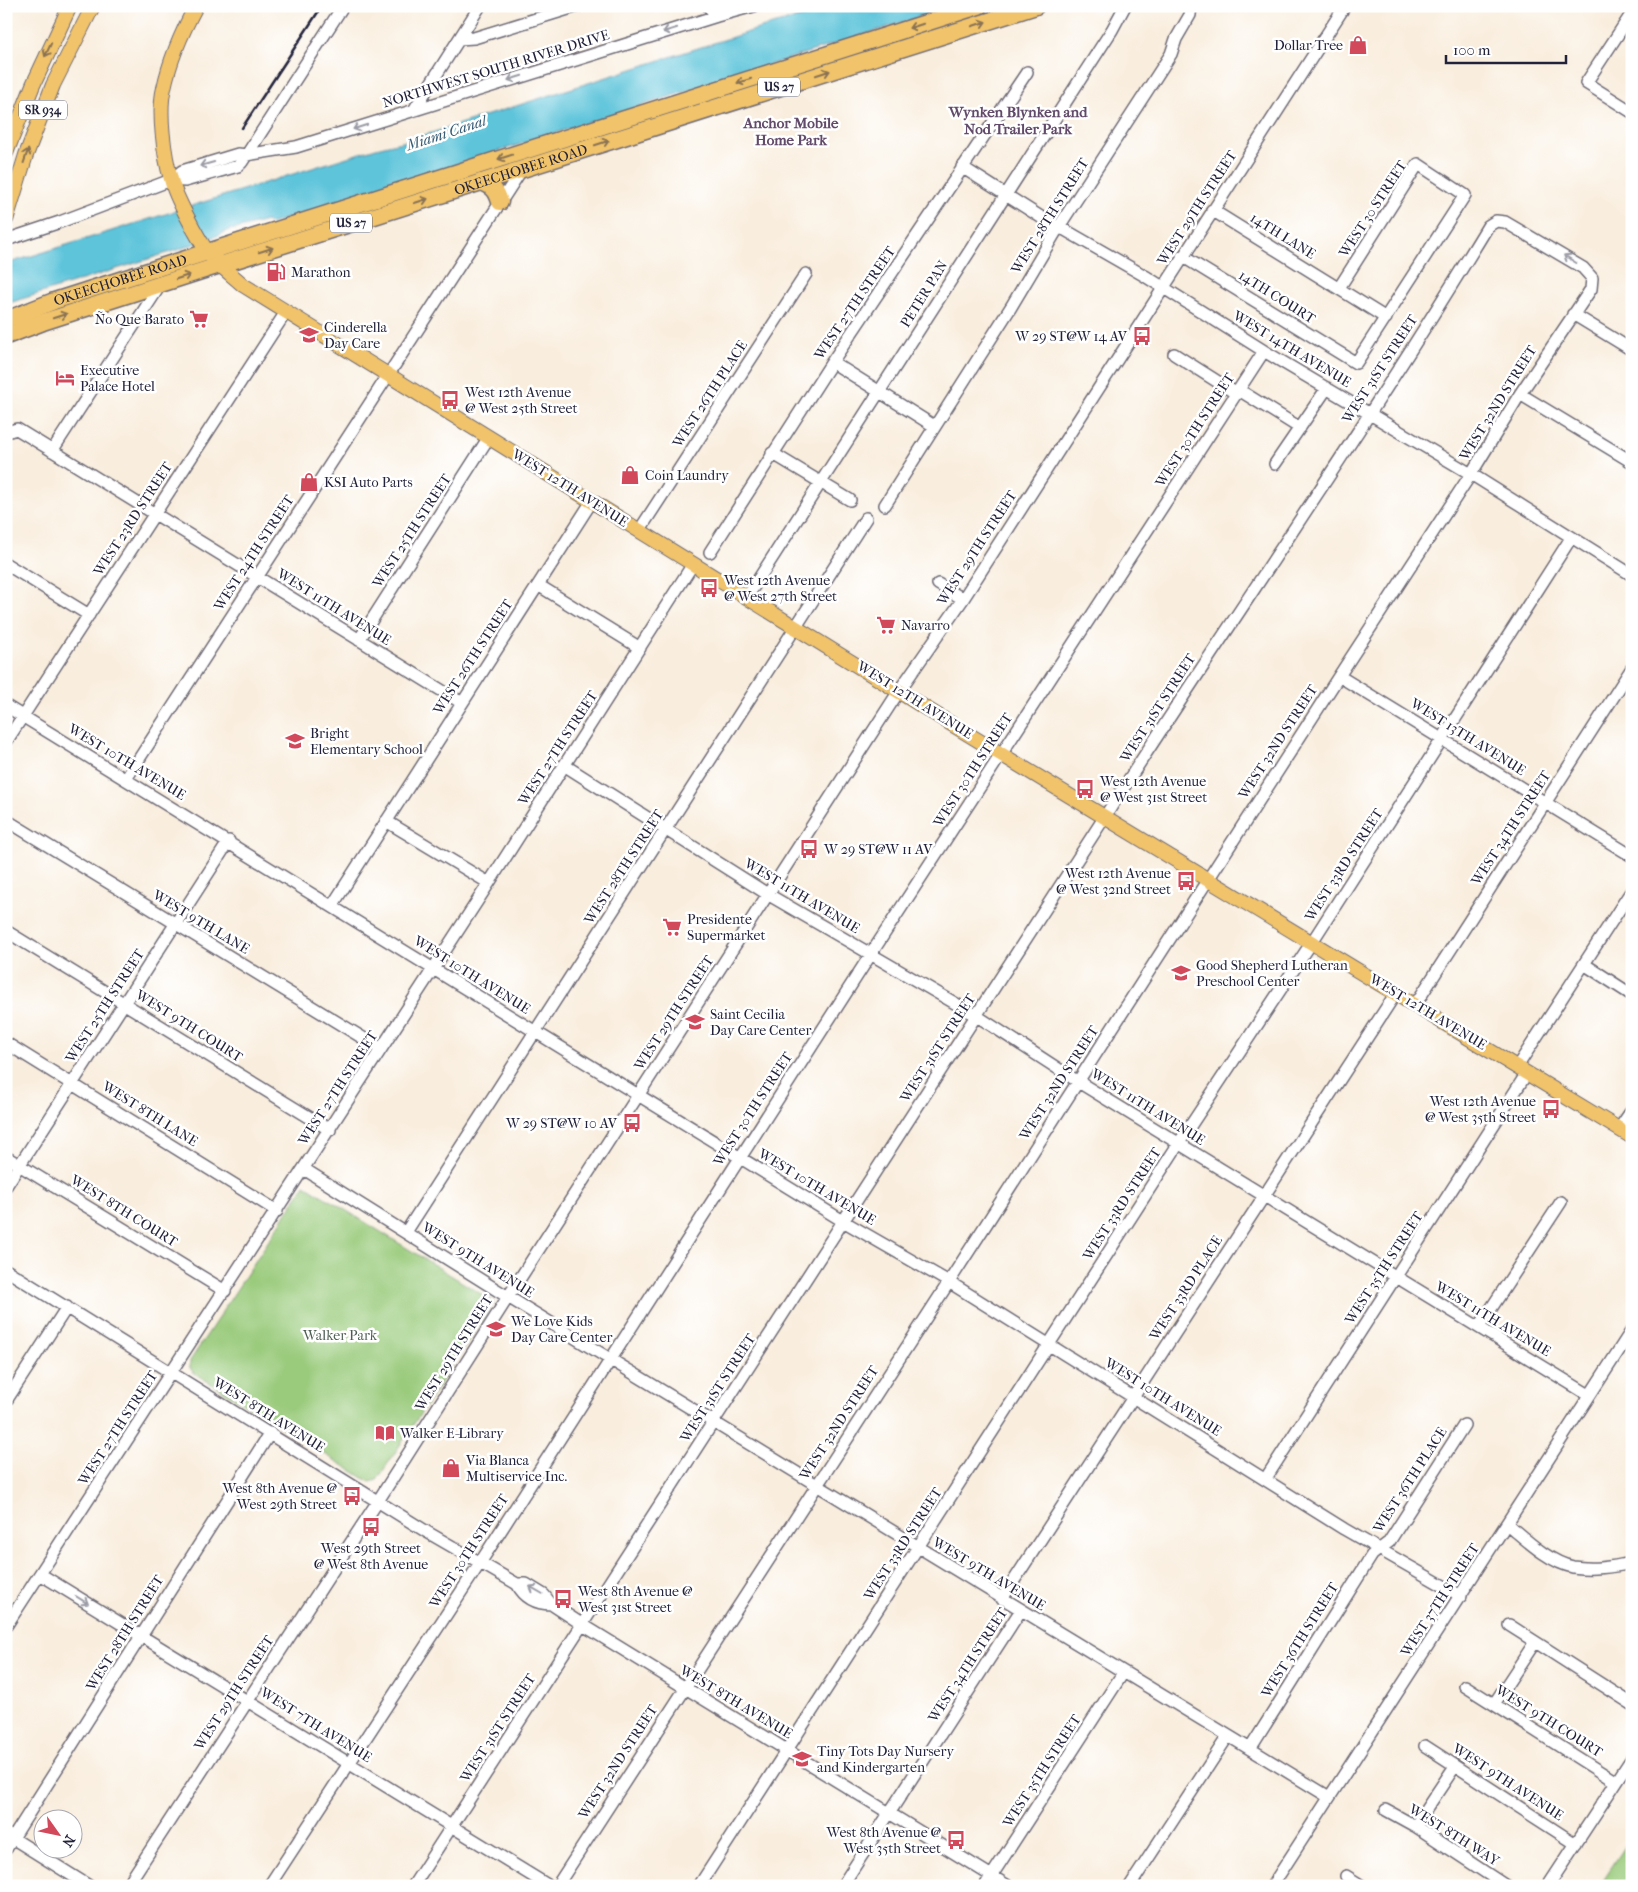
<svg xmlns="http://www.w3.org/2000/svg" width="1638" height="1892" viewBox="0 0 1638 1892" font-family="'IM FELL French Canon',serif">
	<style>
		.park { fill: #9acb7b; stroke: #5e765b }
		.water { fill: #5dc4da; stroke: #40738a }
		.lines { fill: none; stroke-linecap: round; stroke-linejoin: round }
		.minor-casing { stroke: #6d6974; stroke-width: 14 }
		.major-casing { stroke: #6d6974; stroke-width: 16 }
		.highway-casing { stroke: #6d6974; stroke-width: 19 }
		.minor { stroke: #fff; stroke-width: 11 }
		.major { stroke: #f1c36a; stroke-width: 14 }
		.highway { stroke: #f1c36a; stroke-width: 16 }
		.rail { stroke: #22223b; stroke-width: 2.5 }
		.oneway { stroke: #8a7252 }
		.oneway2 { stroke: #9c9ca7 }
		.labels { text-anchor: middle; dominant-baseline: central; stroke-width: 5; stroke-linejoin: round; paint-order: stroke }
		.shield { fill: #fff; stroke: #646476; stroke-width: 1 }
		.shield-label { font-size: 12px; font-weight: bold; fill: #22223b }
		.poi-label { font-size: 14px; fill: #22223b; stroke: #fff; text-anchor: start }
		.street-label { font-size: 14px; fill: #22223b; stroke: #fff }
		.park-label { font-size: 14px; fill: #4c5d51; stroke: #fff }
		.neighbourhood-label { font-size: 15px; font-weight: bold; fill: #624b6a; stroke: #fff }
		.water-label { font-size: 15px; font-style: italic; fill: #375b73; stroke: #fff }
	</style>
	<rect width="100%" height="100%" fill="#fff"/>
	<filter id="ink" filterUnits="userSpaceOnUse"><feTurbulence type="fractalNoise" baseFrequency=".02" numOctaves="2"/><feDisplacementMap in="SourceGraphic" scale="10" xChannelSelector="R" yChannelSelector="G"/><feConvolveMatrix kernelMatrix="1 2 1 2 8 2 1 2 1" color-interpolation-filters="sRGB"/></filter>
	<filter id="wash" filterUnits="userSpaceOnUse"><feTurbulence type="fractalNoise" baseFrequency=".0096" numOctaves="4" result="noise"/><feDisplacementMap in="SourceGraphic" scale="20" xChannelSelector="R" yChannelSelector="G"/><feGaussianBlur stdDeviation="1.12" result="paint"/><feColorMatrix in="noise" values="0 0 0 0 0 0 0 0 0 0 0 0 0 0 0 0 0 1.4 0 .05"/><feComposite in="paint" operator="in"/></filter>
	<g filter="url(#wash)">
		<rect width="100%" height="100%" fill="#f9eede"/>
		<path class="park" d="M305,1185L494,1302L377,1480L370,1482L194,1373L190,1368V1361Z
			M1632,1836V1886H1599Z"/>
		<path class="water" d="M843,6H954L270,224L266,221L236,229L229,230L219,235L180,249L6,304V264L376,148C388,145 400,142 413,140C419,139 421,135 428,134L761,28Z"/>
	</g>
	<g filter="url(#ink)">
		<g class="lines">
			<g class="minor-casing">
				<path id="minor" d="M708,6L717,16
					M1632,13L1586,83L1632,112
					M459,39L474,38L578,6
					M414,110L480,6
					M962,167L1058,228L1065,230L1145,276L1264,351L1471,474L1632,575
					M171,180L185,181L238,166L242,162L343,6
					M1212,210L1386,318
					M6,240L60,222L171,180L182,171L238,154L246,155L296,147L717,16L754,6
					M1182,256L1356,363L1465,195L1418,164L1339,288
					M1573,314L1632,350
					M1174,354L1237,394
					M832,362L934,426
					M1239,390L1300,428
					M1520,394L1632,462
					M6,432L17,429L462,703
					M52,451L161,284
					M772,453L850,500
					M1275,464L1327,388
					M885,505L1011,307L1058,228L1171,54L1176,39L1190,15L1191,6
					M639,531L806,274
					M710,552L832,362L1027,72
					M6,564L89,615
					M938,584L963,599
					M538,585L640,648
					M747,597L1112,30L1125,6
					M359,640L489,437
					M1339,676L1632,856
					M6,706L843,1221L949,1282L1344,1529L1461,1596
					M6,742L286,312
					M564,765L769,895L977,1016L1077,1081L1589,1395
					M126,779L522,169
					M6,820L381,1049
					M386,821L489,883
					M332,906L592,501
					M6,931L330,1130
					M1584,964L1632,995
					M1415,1005L1632,668
					M6,1043L277,1211
					M1517,1067L1632,890
					M1619,1129L1632,1110
					M6,1157L225,1291
					M304,1169L508,1297L1329,1797
					M6,1186L229,841
					M406,1232L866,518
					M6,1270L427,1532L517,1584H526L544,1595L551,1604L583,1625L1008,1886
					M1479,1327L1561,1202
					M6,1401L67,1307
					M1266,1478L1527,1073
					M1507,1524C1525,1539 1550,1563 1573,1567C1593,1570 1612,1567 1632,1563
					M40,1574L549,1886
					M517,1584C524,1597 536,1604 551,1604
					M1002,1599L1396,993
					M1509,1625L1632,1704
					M6,1626L489,883L693,564
					M1465,1686L1616,1782
					M1494,1704L1535,1642
					M1425,1746L1576,1844
					M1250,1749L1372,1555L1389,1542L1464,1425
					M1386,1810L1415,1826L1506,1886
					M1415,1826L1455,1766
					M6,1834L89,1886
					M6,1849L270,1433
					M1346,1876L1362,1886
					M127,1886L378,1501L508,1297L899,691L963,599L1345,6
					M269,1886L480,1563L871,954L1264,351
					M413,1886C643,1530 874,1174 1104,818C1231,620 1366,427 1488,226L1496,221L1505,222L1583,268L1592,278L1591,289L1520,394L1471,474L1339,676L949,1282L557,1886
					M699,1886L1179,1143L1312,942L1571,538
					M842,1886L1021,1610
					M985,1886L1123,1673
					M1130,1886L1228,1736
					M1272,1886L1632,1330
					M1548,1886L1632,1758"/>
			</g>
			<g class="major-casing">
				<path id="major" d="M196,6C182,32 170,59 164,88C158,111 164,156 171,179C175,196 197,237 207,251C217,264 231,274 243,285L948,722L1632,1137
					M1626,6L1632,10
					M6,153L33,85L70,6
					M6,220L26,155L53,85L93,6"/>
			</g>
			<g class="highway-casing">
				<g id="highway">
					<path d="M481,182C493,186 497,191 500,202"/>
					<path id="s1" d="M6,320L54,301L979,6"/>
					<path id="s2" d="M6,336L43,322L220,265L1036,6"/>
				</g>
			</g>
			<use href="#minor" class="minor"/>
			<use href="#major" class="major"/>
			<use href="#highway" class="highway"/>
			<path class="rail" d="M6,14L12,6
				M242,128L322,6"/>
		</g>
		<defs><path id="oneway-shaft" d="M-6 0H5M1.5-3L5.5 0L1.5 3" fill="none" stroke-width="1.6" stroke-linecap="round" stroke-linejoin="round" transform="scale(1.25)"/></defs>
		<g class="oneway">
			<use href="#oneway-shaft" transform="translate(979 24) rotate(-18)"/>
			<use href="#oneway-shaft" transform="translate(916 26) rotate(162)"/>
			<use href="#oneway-shaft" transform="translate(48 50) rotate(115)"/>
			<use href="#oneway-shaft" transform="translate(823 73) rotate(-18)"/>
			<use href="#oneway-shaft" transform="translate(744 81) rotate(162)"/>
			<use href="#oneway-shaft" transform="translate(602 143) rotate(-18)"/>
			<use href="#oneway-shaft" transform="translate(26 156) rotate(-71)"/>
			<use href="#oneway-shaft" transform="translate(505 157) rotate(162)"/>
			<use href="#oneway-shaft" transform="translate(421 201) rotate(-18)"/>
			<use href="#oneway-shaft" transform="translate(266 250) rotate(-18)"/>
			<use href="#oneway-shaft" transform="translate(183 277) rotate(-18)"/>
			<use href="#oneway-shaft" transform="translate(60 316) rotate(-18)"/>
		</g>
		<g class="oneway2">
			<use href="#oneway-shaft" transform="translate(670 30) rotate(163)"/>
			<use href="#oneway-shaft" transform="translate(515 78) rotate(163)"/>
			<use href="#oneway-shaft" transform="translate(360 127) rotate(162)"/>
			<use href="#oneway-shaft" transform="translate(207 164) rotate(164)"/>
			<use href="#oneway-shaft" transform="translate(1570 259) rotate(-148)"/>
			<use href="#oneway-shaft" transform="translate(536 1590) rotate(-150)"/>
			<use href="#oneway-shaft" transform="translate(82 1600) rotate(32)"/>
		</g>
	</g>
	<defs>
		<g id="shop-bare" transform="scale(1.5)"><path d="M-5-2.5h2.3a2.7 3.5 0 0 1 5.4 0H5L5.5 6h-11ZM-1.5-2.5h3a1.5 2.3 0 0 0-3 0Z" fill="#d1495b" stroke="#fff" stroke-width="2.5" paint-order="stroke"/></g>
		<g id="fuel-bare" transform="scale(1.5)"><path d="M-5.5-6h7V0h2V4h1.3V-2.5L3-4.5l.8-.8L6-3V5H2.5V1h-1V6h-7ZM-4.2-4.7v3.2H.2V-4.7Z" fill="#d1495b" stroke="#fff" stroke-width="2.5" paint-order="stroke"/></g>
		<g id="supermarket-bare" transform="scale(1.5)"><path d="M-6-5.5h2.5l.6 2H6L4.5 2H-2.5L-4.4-4H-6ZM-1.5 3.2a1.3 1.3 0 1 0 .1 0ZM3 3.2a1.3 1.3 0 1 0 .1 0Z" fill="#d1495b" stroke="#fff" stroke-width="2.5" paint-order="stroke"/></g>
		<g id="school-bare" transform="scale(1.5)"><path d="M0-5L7-2L0 1L-7-2ZM-4 1L0 2.5L4 1V4Q0 6-4 4Z" fill="#d1495b" stroke="#fff" stroke-width="2.5" paint-order="stroke"/></g>
		<g id="bus-bare" transform="scale(1.5)"><path d="M-5-6H5V4H4V6H2V4H-2V6H-4V4H-5ZM-3.5-4V0h7V-4ZM-3.5 1.2v1.5H-2V1.2ZM2 1.2v1.5H3.5V1.2Z" fill="#d1495b" stroke="#fff" stroke-width="2.5" paint-order="stroke"/></g>
		<g id="hotel-bare" transform="scale(1.5)"><path d="M-6-4.5h1.5V1H6V5H4.5V3h-9V5H-6ZM-4 0a1.8 1.8 0 1 1 3.6 0ZM.5 0V-2.5h3Q6-2.5 6 0Z" fill="#d1495b" stroke="#fff" stroke-width="2.5" paint-order="stroke"/></g>
		<g id="library-bare" transform="scale(1.5)"><path d="M-6-4Q-3-5.5-.7-3.5V5Q-3 3-6 4ZM6-4Q3-5.5 .7-3.5V5Q3 3 6 4Z" fill="#d1495b" stroke="#fff" stroke-width="2.5" paint-order="stroke"/></g>
	</defs>
	<g fill-rule="evenodd">
		<use href="#shop-bare" x="1358" y="45"/>
		<use href="#fuel-bare" x="276" y="272"/>
		<use href="#supermarket-bare" x="199" y="319"/>
		<use href="#school-bare" x="309" y="335"/>
		<use href="#bus-bare" x="1142" y="336"/>
		<use href="#hotel-bare" x="65" y="378"/>
		<use href="#bus-bare" x="450" y="400"/>
		<use href="#shop-bare" x="630" y="475"/>
		<use href="#shop-bare" x="309" y="482"/>
		<use href="#bus-bare" x="709" y="588"/>
		<use href="#supermarket-bare" x="886" y="625"/>
		<use href="#school-bare" x="295" y="741"/>
		<use href="#bus-bare" x="1085" y="789"/>
		<use href="#bus-bare" x="809" y="849"/>
		<use href="#bus-bare" x="1186" y="881"/>
		<use href="#supermarket-bare" x="672" y="927"/>
		<use href="#school-bare" x="1181" y="973"/>
		<use href="#school-bare" x="695" y="1022"/>
		<use href="#bus-bare" x="1551" y="1109"/>
		<use href="#bus-bare" x="632" y="1123"/>
		<use href="#school-bare" x="496" y="1329"/>
		<use href="#library-bare" x="385" y="1433"/>
		<use href="#shop-bare" x="451" y="1468"/>
		<use href="#bus-bare" x="352" y="1496"/>
		<use href="#bus-bare" x="371" y="1527"/>
		<use href="#bus-bare" x="563" y="1599"/>
		<use href="#school-bare" x="802" y="1759"/>
		<use href="#bus-bare" x="956" y="1840"/>
	</g>
	<g class="labels">
		<g class="shield">
			<rect x="758" y="77.5" width="42" height="19" rx="4"/>
			<rect x="19" y="100.5" width="48" height="19" rx="4"/>
			<rect x="330" y="213.5" width="42" height="19" rx="4"/>
		</g>
		<g class="shield-label">
			<text x="779" y="87">US 27</text>
			<text x="43" y="110">SR 934</text>
			<text x="351" y="223">US 27</text>
		</g>
		<g class="poi-label">
			<text x="1343" y="45" text-anchor="end">Dollar Tree</text>
			<text x="291" y="272">Marathon</text>
			<text x="184" y="319" text-anchor="end">Ño Que Barato</text>
			<text x="324" y="327">Cinderella<tspan x="324" dy="16">Day Care</tspan></text>
			<text x="1127" y="336" text-anchor="end">W 29 ST@W 14 AV</text>
			<text x="80" y="370">Executive<tspan x="80" dy="16">Palace Hotel</tspan></text>
			<text x="465" y="392">West 12th Avenue<tspan x="465" dy="16">@ West 25th Street</tspan></text>
			<text x="645" y="475">Coin Laundry</text>
			<text x="324" y="482">KSI Auto Parts</text>
			<text x="724" y="580">West 12th Avenue<tspan x="724" dy="16">@ West 27th Street</tspan></text>
			<text x="901" y="625">Navarro</text>
			<text x="310" y="733">Bright<tspan x="310" dy="16">Elementary School</tspan></text>
			<text x="1100" y="781">West 12th Avenue<tspan x="1100" dy="16">@ West 31st Street</tspan></text>
			<text x="824" y="849">W 29 ST@W 11 AV</text>
			<text x="1171" y="873" text-anchor="end">West 12th Avenue<tspan x="1171" dy="16">@ West 32nd Street</tspan></text>
			<text x="687" y="919">Presidente<tspan x="687" dy="16">Supermarket</tspan></text>
			<text x="1196" y="965">Good Shepherd Lutheran<tspan x="1196" dy="16">Preschool Center</tspan></text>
			<text x="710" y="1014">Saint Cecilia<tspan x="710" dy="16">Day Care Center</tspan></text>
			<text x="1536" y="1101" text-anchor="end">West 12th Avenue<tspan x="1536" dy="16">@ West 35th Street</tspan></text>
			<text x="617" y="1123" text-anchor="end">W 29 ST@W 10 AV</text>
			<text x="511" y="1321">We Love Kids<tspan x="511" dy="16">Day Care Center</tspan></text>
			<text x="400" y="1433">Walker E-Library</text>
			<text x="466" y="1460">Via Blanca<tspan x="466" dy="16">Multiservice Inc.</tspan></text>
			<text x="337" y="1488" text-anchor="end">West 8th Avenue @<tspan x="337" dy="16">West 29th Street</tspan></text>
			<text x="371" y="1548" text-anchor="middle">West 29th Street<tspan x="371" dy="16">@ West 8th Avenue</tspan></text>
			<text x="578" y="1591">West 8th Avenue @<tspan x="578" dy="16">West 31st Street</tspan></text>
			<text x="817" y="1751">Tiny Tots Day Nursery<tspan x="817" dy="16">and Kindergarten</tspan></text>
			<text x="941" y="1832" text-anchor="end">West 8th Avenue @<tspan x="941" dy="16">West 35th Street</tspan></text>
		</g>
		<g class="street-label">
			<text transform="translate(496 69) rotate(-17)">NORTHWEST SOUTH RIVER DRIVE</text>
			<text stroke="none"><textPath href="#s2" startOffset="541">OKEECHOBEE ROAD</textPath></text>
			<text transform="translate(1197 208) rotate(-57)">WEST 29TH STREET</text>
			<text transform="translate(1373 209) rotate(-57)">WEST 30 STREET</text>
			<text transform="translate(1050 216) rotate(-58)">WEST 28TH STREET</text>
			<text transform="translate(1283 236) rotate(32)">14TH LANE</text>
			<text stroke="none"><textPath href="#s1" startOffset="121">OKEECHOBEE ROAD</textPath></text>
			<text transform="translate(924 294) rotate(-58)">PETER PAN</text>
			<text transform="translate(1277 297) rotate(32)">14TH COURT</text>
			<text transform="translate(855 303) rotate(-56)">WEST 27TH STREET</text>
			<text transform="translate(1292 349) rotate(31)">WEST 14TH AVENUE</text>
			<text transform="translate(1380 369) rotate(-57)">WEST 31ST STREET</text>
			<text transform="translate(710 394) rotate(-57)">WEST 26TH PLACE</text>
			<text transform="translate(1498 403) rotate(-58)">WEST 32ND STREET</text>
			<text transform="translate(1195 430) rotate(-57)">WEST 30TH STREET</text>
			<text transform="translate(570 488) rotate(32)">WEST 12TH AVENUE</text>
			<text transform="translate(133 519) rotate(-57)">WEST 23RD STREET</text>
			<text transform="translate(412 531) rotate(-57)">WEST 25TH STREET</text>
			<text transform="translate(977 548) rotate(-57)">WEST 29TH STREET</text>
			<text transform="translate(254 553) rotate(-57)">WEST 24TH STREET</text>
			<text transform="translate(334 607) rotate(32)">WEST 11TH AVENUE</text>
			<text transform="translate(473 657) rotate(-57)">WEST 26TH STREET</text>
			<text transform="translate(915 700) rotate(32)">WEST 12TH AVENUE</text>
			<text transform="translate(1158 708) rotate(-57)">WEST 31ST STREET</text>
			<text transform="translate(1468 737) rotate(32)">WEST 13TH AVENUE</text>
			<text transform="translate(1278 742) rotate(-57)">WEST 32ND STREET</text>
			<text transform="translate(558 748) rotate(-57)">WEST 27TH STREET</text>
			<text transform="translate(127 762) rotate(31)">WEST 10TH AVENUE</text>
			<text transform="translate(973 770) rotate(-57)">WEST 30TH STREET</text>
			<text transform="translate(1511 828) rotate(-57)">WEST 34TH STREET</text>
			<text transform="translate(1344 865) rotate(-57)">WEST 33RD STREET</text>
			<text transform="translate(624 867) rotate(-57)">WEST 28TH STREET</text>
			<text transform="translate(802 896) rotate(31)">WEST 11TH AVENUE</text>
			<text transform="translate(201 922) rotate(31)">WEST 9TH LANE</text>
			<text transform="translate(472 975) rotate(32)">WEST 10TH AVENUE</text>
			<text transform="translate(105 1006) rotate(-57)">WEST 25TH STREET</text>
			<text transform="translate(1428 1012) rotate(31)">WEST 12TH AVENUE</text>
			<text transform="translate(674 1013) rotate(-57)">WEST 29TH STREET</text>
			<text transform="translate(189 1026) rotate(32)">WEST 9TH COURT</text>
			<text transform="translate(938 1048) rotate(-57)">WEST 31ST STREET</text>
			<text transform="translate(1059 1083) rotate(-57)">WEST 32ND STREET</text>
			<text transform="translate(338 1088) rotate(-57)">WEST 27TH STREET</text>
			<text transform="translate(1148 1107) rotate(32)">WEST 11TH AVENUE</text>
			<text transform="translate(753 1109) rotate(-57)">WEST 30TH STREET</text>
			<text transform="translate(150 1114) rotate(32)">WEST 8TH LANE</text>
			<text transform="translate(817 1187) rotate(31)">WEST 10TH AVENUE</text>
			<text transform="translate(1122 1204) rotate(-57)">WEST 33RD STREET</text>
			<text transform="translate(124 1211) rotate(32)">WEST 8TH COURT</text>
			<text transform="translate(478 1260) rotate(32)">WEST 9TH AVENUE</text>
			<text transform="translate(1384 1268) rotate(-57)">WEST 35TH STREET</text>
			<text transform="translate(1186 1288) rotate(-57)">WEST 33RD PLACE</text>
			<text transform="translate(1493 1319) rotate(31)">WEST 11TH AVENUE</text>
			<text transform="translate(454 1353) rotate(-58)">WEST 29TH STREET</text>
			<text transform="translate(718 1388) rotate(-57)">WEST 31ST STREET</text>
			<text transform="translate(1163 1397) rotate(32)">WEST 10TH AVENUE</text>
			<text transform="translate(269 1415) rotate(32)">WEST 8TH AVENUE</text>
			<text transform="translate(839 1423) rotate(-57)">WEST 32ND STREET</text>
			<text transform="translate(118 1428) rotate(-57)">WEST 27TH STREET</text>
			<text transform="translate(1410 1480) rotate(-57)">WEST 36TH PLACE</text>
			<text transform="translate(903 1544) rotate(-57)">WEST 33RD STREET</text>
			<text transform="translate(469 1551) rotate(-57)">WEST 30TH STREET</text>
			<text transform="translate(989 1574) rotate(31)">WEST 9TH AVENUE</text>
			<text transform="translate(1440 1600) rotate(-57)">WEST 37TH STREET</text>
			<text transform="translate(125 1633) rotate(-58)">WEST 28TH STREET</text>
			<text transform="translate(1300 1640) rotate(-58)">WEST 36TH STREET</text>
			<text transform="translate(968 1665) rotate(-57)">WEST 34TH STREET</text>
			<text transform="translate(234 1693) rotate(-57)">WEST 29TH STREET</text>
			<text transform="translate(736 1702) rotate(31)">WEST 8TH AVENUE</text>
			<text transform="translate(1549 1721) rotate(32)">WEST 9TH COURT</text>
			<text transform="translate(316 1725) rotate(32)">WEST 7TH AVENUE</text>
			<text transform="translate(498 1728) rotate(-57)">WEST 31ST STREET</text>
			<text transform="translate(618 1762) rotate(-57)">WEST 32ND STREET</text>
			<text transform="translate(1042 1771) rotate(-57)">WEST 35TH STREET</text>
			<text transform="translate(1508 1782) rotate(33)">WEST 9TH AVENUE</text>
			<text transform="translate(1454 1835) rotate(32)">WEST 8TH WAY</text>
		</g>
		<g class="park-label">
			<text x="340" y="1335">Walker Park</text>
		</g>
		<g class="neighbourhood-label">
			<text x="1018" y="112">Wynken Blynken and<tspan x="1018" dy="17">Nod Trailer Park</tspan></text>
			<text x="791" y="123">Anchor Mobile<tspan x="791" dy="17">Home Park</tspan></text>
		</g>
		<g class="water-label">
			<text transform="translate(446 133) rotate(-18)">Miami Canal</text>
		</g>
	</g>
	<rect width="1638" height="1892" fill="none" stroke="#fff" stroke-width="25"/>
	<g transform="translate(58 1834) rotate(123)"><circle r="24" fill="#ffffff" stroke="#a7a7b1"/>
	<path d="M0-4L9 19L0 12L-9 19Z" fill="#d1495b"/>
	<text y="-8" font-size="14" font-weight="bold" text-anchor="middle" fill="#22223b">N</text>
	</g>
	<path d="M1446 55v8h120v-8" fill="none" stroke="#22223b" stroke-width="2.5"/>
	<text x="1453" y="55" font-size="15" fill="#22223b" stroke="#ffffff" stroke-width="4" paint-order="stroke">100 m</text>
</svg>
